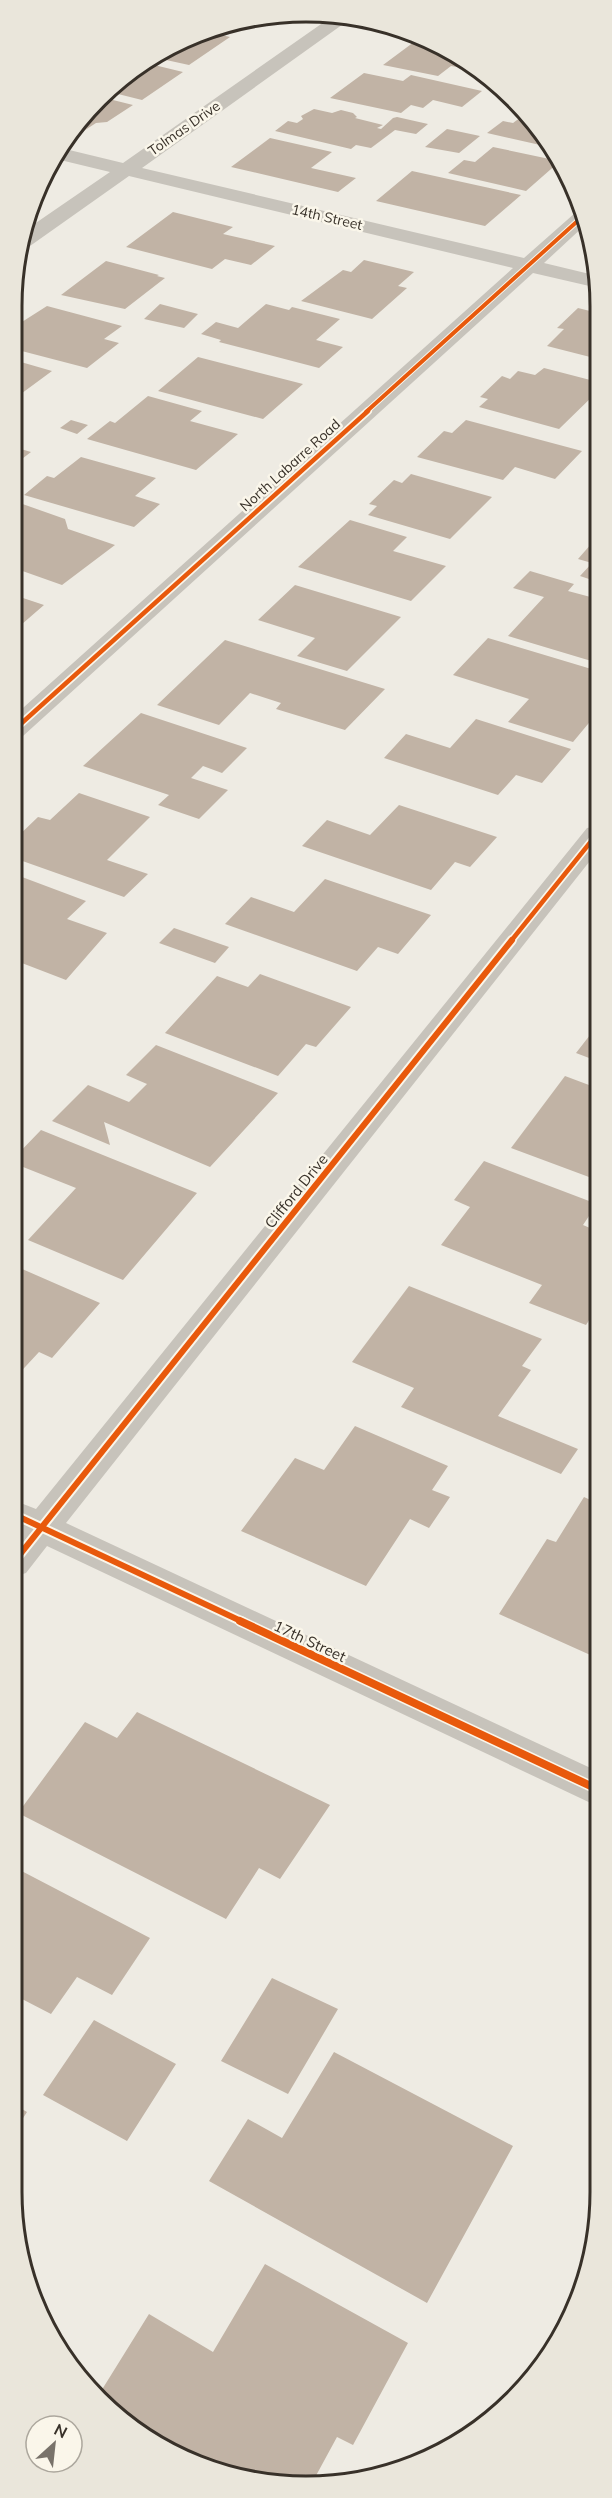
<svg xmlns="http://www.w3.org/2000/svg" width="612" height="2498" viewBox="0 0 612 2498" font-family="Mulish,sans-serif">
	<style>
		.building { fill: #c1b3a5 }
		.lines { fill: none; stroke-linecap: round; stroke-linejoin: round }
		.minor { fill: #c7c3bb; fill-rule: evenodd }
		.cycleway-far3-casing { stroke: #faf6ea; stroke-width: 6 }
		.cycleway-far2-casing { stroke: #faf6ea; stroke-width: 8 }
		.cycleway-far1-casing { stroke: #faf6ea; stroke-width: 10 }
		.cycleway-casing { stroke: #faf6ea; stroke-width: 11 }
		.cycleway-far3 { stroke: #e8590c; stroke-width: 4 }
		.cycleway-far2 { stroke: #e8590c; stroke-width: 4.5 }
		.cycleway-far1 { stroke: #e8590c; stroke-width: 6 }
		.cycleway { stroke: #e8590c; stroke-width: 8 }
		.labels { text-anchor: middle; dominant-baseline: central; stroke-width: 5; stroke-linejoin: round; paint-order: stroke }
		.far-street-label { font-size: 14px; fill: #383129; stroke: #faf6ea }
		.street-label { font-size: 15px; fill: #383129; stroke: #faf6ea }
		.rim { fill: none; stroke: #383129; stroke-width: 3 }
	</style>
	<rect width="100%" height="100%" fill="#eeebe3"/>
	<path class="building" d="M209,32L230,37L189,65L157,58Z
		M414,42L443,48L475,70L451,66L438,76L383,65Z
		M146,63L183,72L142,100L110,92L130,73L128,72Z
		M364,73L403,81L411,75L482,91L462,107L433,100L423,108L411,105L401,113L330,98Z
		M105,98L133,105L107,122L96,123L82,132L76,131Z
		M314,109L332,113L341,110L353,113L357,117L355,118L383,125L377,128L381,129L393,118L397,117L428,124L416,134L395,130L371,148L356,145L351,149L275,131L288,121L297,123L303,119L301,116Z
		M525,114L549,147L487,133L503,121L513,123Z
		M447,129L480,136L459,153L425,147Z
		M270,138L332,152L311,168L356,178L338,192L231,167Z
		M493,147L559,161V162L526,191L448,173L464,160L475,162Z
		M412,171L521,195L485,226L376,201Z
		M173,212L233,227L223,234L275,246L251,265L225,259L212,269L126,247Z
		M364,260L414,272L398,286L407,288L372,319L301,301L343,270L351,272Z
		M106,261L159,275L157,276L165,278L125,309L61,295Z
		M160,304L198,314L184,328L144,319Z
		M266,304L289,310L292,307L340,319L316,340L343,347L319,368L219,342L221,340L201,334L216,322L238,328Z
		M47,306L122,326L104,339L119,343L87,368L14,349V327Z
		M578,308L598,313V359L547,346L564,329L557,328Z
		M198,357L303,384L263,419L158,391Z
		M14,360L52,371L14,399Z
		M544,368L598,382V391L559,429L479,407L488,399L480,397L502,376L510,379L518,371L535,375Z
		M148,396L202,411L190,421L238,434L196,470L87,439L110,421L115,423Z
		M71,420L88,425L77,434L60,428Z
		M466,420L582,451L555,479L515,467L503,480L417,457L444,431L452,433Z
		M14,447L31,452L14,465Z
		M81,457L156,478L135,496L160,504L134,527L24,495L47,476L54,478Z
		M411,474L492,497L450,539L368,515L377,506L369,504L394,480L402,483Z
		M14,501L65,519L68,529L115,545L62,585L14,568Z
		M350,520L407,537L393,551L446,566L411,601L298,567Z
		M592,543L598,545V582L580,576L592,563L578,559Z
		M530,571L574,584L568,591L598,599V663L508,636L544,597L513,588Z
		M295,585L401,617L347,671L297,656L315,638L258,620Z
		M14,595L44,605L14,631Z
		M488,638L598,671V712L573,742L508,722L529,699L453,675Z
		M225,640L385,689L345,730L276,709L281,703L250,693L219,725L157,705Z
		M141,713L247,748L222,773L203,766L191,778L228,790L199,819L158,805L169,795L83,766Z
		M476,719L571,749L542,783L516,775L498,795L384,758L406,734L450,748Z
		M79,793L150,817L107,860L148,874L124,897L14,858V840L38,817L50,820Z
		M399,805L497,837L470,867L455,862L431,890L302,846L327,820L370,835Z
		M14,874L86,901L67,919L107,933L66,980L14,960Z
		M325,879L431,915L398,954L378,947L357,971L225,924L251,897L294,912Z
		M174,928L229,947L215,963L159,943Z
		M260,974L351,1007L316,1047L306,1044L278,1076L165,1033L217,976L248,987Z
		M597,1026V1061L576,1053Z
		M156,1045L278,1093L210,1167L104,1122L110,1145L52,1121L88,1085L129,1102L147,1084L126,1075Z
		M565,1076L597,1088V1180L511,1148Z
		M41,1130L197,1193L123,1280L28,1240L76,1188L13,1163V1159Z
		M484,1161L597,1204L583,1225L597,1231V1308L586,1325L529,1303L542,1285L441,1245L470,1207L454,1200Z
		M13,1265L100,1303L52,1358L39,1352L13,1380Z
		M409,1286L542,1339L522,1366L531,1370L498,1416L578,1449L561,1474L401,1407L414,1388L352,1362Z
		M355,1426L448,1466L432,1490L450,1497L429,1528L410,1519L366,1586L241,1531L295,1458L324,1470Z
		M584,1497L597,1503V1658L499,1614L547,1539L556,1542Z
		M137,1712L330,1805L280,1879L259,1868L226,1919L18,1813L85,1722L117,1738Z
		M12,1866L150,1938L112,1995L77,1977L51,2014L22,1999L12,2012Z
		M272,1978L338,2009L288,2094L221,2061Z
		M94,2020L176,2064L127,2141L43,2095Z
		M334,2052L513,2146L427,2303L209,2181L248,2119L282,2138Z
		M12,2103L27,2112L12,2135Z
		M265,2264L408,2343L353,2445L337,2437L312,2483L286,2485L204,2463L123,2415L98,2396L149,2314L213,2352Z"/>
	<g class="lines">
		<path class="minor" d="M334,15L353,17L142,168L524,258L575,213L580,211L585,225L544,263L598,276V288L533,273L23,736L14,738V716L513,268L129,176L30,246L21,248L27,229L110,172L52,158L61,148L123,163Z
			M597,826V852L66,1523L597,1771V1806L47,1546L26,1573L13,1577V1537L17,1532L13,1530V1500L36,1509L587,828Z"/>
		<g class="cycleway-far3-casing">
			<path id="cycleway-far3" d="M366,412L582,217"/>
		</g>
		<g class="cycleway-far2-casing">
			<path id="cycleway-far2" d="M14,730L368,411
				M511,941L597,834"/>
		</g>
		<g class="cycleway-far1-casing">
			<path id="cycleway-far1" d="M13,1514L243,1622
				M13,1563L512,940"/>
		</g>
		<g class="cycleway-casing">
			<path id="cycleway" d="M240,1621L597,1789"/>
		</g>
		<use href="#cycleway-far3" class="cycleway-far3"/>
		<use href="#cycleway-far2" class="cycleway-far2"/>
		<use href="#cycleway-far1" class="cycleway-far1"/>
		<use href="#cycleway" class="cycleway"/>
	</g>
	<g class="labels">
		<g class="far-street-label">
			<text transform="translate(184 128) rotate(-35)">Tolmas Drive</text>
			<text transform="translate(327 217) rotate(13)">14th Street</text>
			<text transform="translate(290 465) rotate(-42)">North Labarre Road</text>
		</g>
		<g class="street-label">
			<text transform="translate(296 1191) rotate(-51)">Clifford Drive</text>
			<text transform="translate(310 1641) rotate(25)">17th Street</text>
		</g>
	</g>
	<path d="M0 0H612V2498H0ZM306 22H306A284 284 0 0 1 590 306V2192A284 284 0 0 1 306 2476H306A284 284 0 0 1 22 2192V306A284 284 0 0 1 306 22Z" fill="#eae6db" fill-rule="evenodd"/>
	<path class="rim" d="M306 22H306A284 284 0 0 1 590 306V2192A284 284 0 0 1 306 2476H306A284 284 0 0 1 22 2192V306A284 284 0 0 1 306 22Z"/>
	<g transform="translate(54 2444) rotate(27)"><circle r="28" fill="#faf6ea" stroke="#aca79d" stroke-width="1.5"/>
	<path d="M0-4.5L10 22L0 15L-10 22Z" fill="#78726a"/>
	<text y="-9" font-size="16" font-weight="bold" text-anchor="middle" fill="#383129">N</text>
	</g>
</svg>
